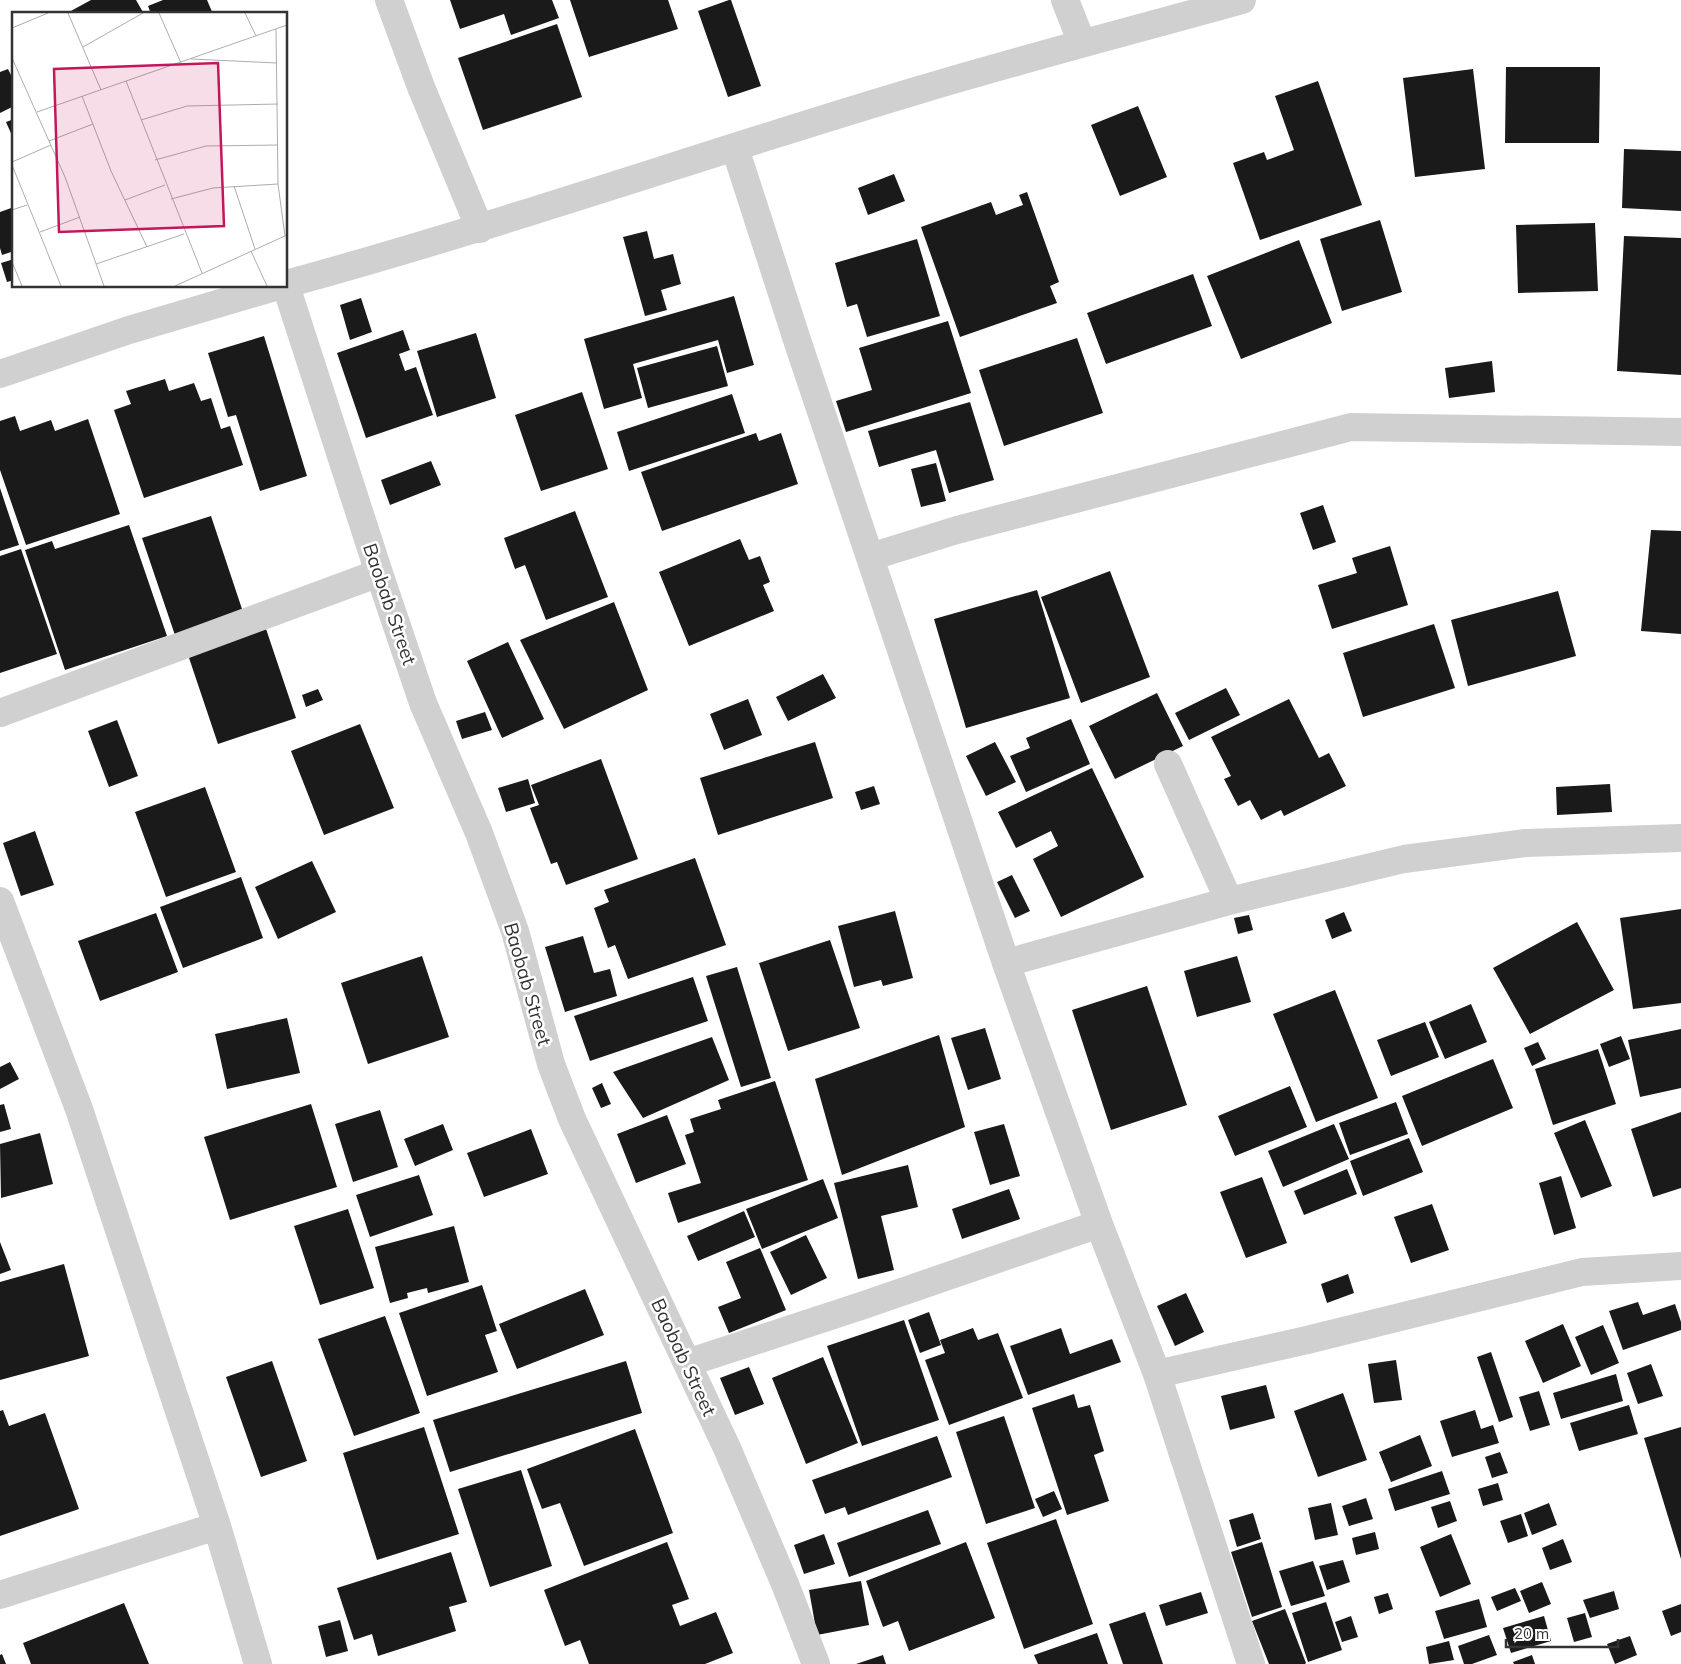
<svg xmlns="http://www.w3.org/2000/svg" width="1681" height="1664" viewBox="0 0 1681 1664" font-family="Mulish,sans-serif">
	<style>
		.building { fill: #1a1a1a }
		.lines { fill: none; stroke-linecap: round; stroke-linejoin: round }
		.minor { stroke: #d0d0d0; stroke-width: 28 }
		.labels { text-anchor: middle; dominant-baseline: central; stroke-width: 5; stroke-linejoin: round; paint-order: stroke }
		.street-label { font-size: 19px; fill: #333; stroke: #fff }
		.inset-road { fill: none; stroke: #adadad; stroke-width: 1 }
		.view { fill: #c2185b; fill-opacity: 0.15; stroke: #c2185b; stroke-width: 2.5 }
		.inset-edge { fill: none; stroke: #333; stroke-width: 2.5 }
	</style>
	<rect width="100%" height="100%" fill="#fff"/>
	<path class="building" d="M91,0H136L144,14H70L69,12Z
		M163,0H207L213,14H151L148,6Z
		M450,0H552L559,18L511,35L504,14L460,29Z
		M570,0H668L678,29L589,57Z
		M729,0H731L761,86L728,97L698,11Z
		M557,24L582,97L483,130L458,58Z
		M1506,67H1600L1599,143H1505Z
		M8,69L14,81V106L0,113V72Z
		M1473,69L1485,169L1415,177L1403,78Z
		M1318,81L1362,205L1260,240L1233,163L1264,152L1267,160L1294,150L1275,96Z
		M1138,106L1167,177L1120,196L1091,125Z
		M14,119V140L6,122Z
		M1624,149L1681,151V211L1622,208Z
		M894,174L905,201L868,215L858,188Z
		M1027,192L1059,282L1050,286L1057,303L960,337L921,227L991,202L996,215L1023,205L1019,195Z
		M14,207V251L2,255L0,248V212Z
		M1380,220L1402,292L1342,311L1320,239Z
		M1595,223L1598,291L1518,293L1516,225Z
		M647,231L654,259L673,254L681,284L661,290L667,310L645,316L623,237Z
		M1624,236L1681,238V375L1617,371Z
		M917,239L940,316L867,337L857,304L847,307L835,263Z
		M1299,240L1332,323L1241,359L1207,276Z
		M14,259V280L7,282L1,263Z
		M1193,274L1212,326L1106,364L1087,313Z
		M734,296L754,365L727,373L718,340L633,364L642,398L604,409L584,339Z
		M361,298L372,332L350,340L340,305Z
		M948,321L971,393L846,432L836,401L872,390L859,348Z
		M403,330L410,350L399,354L405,371L416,367L433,415L366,438L337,353Z
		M476,333L496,398L437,417L417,351Z
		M264,336L307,476L260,491L236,415L228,417L208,353Z
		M1077,338L1103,413L1004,446L979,370Z
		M717,346L728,386L648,408L637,368Z
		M1492,361L1495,392L1449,398L1445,368Z
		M165,379L169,391L194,383L201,401L211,398L221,429L230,426L243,465L144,498L114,410L131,404L126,391Z
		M582,392L608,469L541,491L515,415Z
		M732,394L745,433L629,471L617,432Z
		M970,402L994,480L949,493L936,450L879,467L868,431Z
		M15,416L20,431L51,420L55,431L88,419L120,514L26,545L0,470V421Z
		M756,433L759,441L781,433L798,484L662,531L641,472Z
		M431,461L441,485L390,505L381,480Z
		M936,463L946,501L921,507L911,469Z
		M0,488L19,545L0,551Z
		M1323,505L1336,542L1313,550L1300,513Z
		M575,511L608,597L546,620L525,565L515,569L504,538Z
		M211,516L246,621L178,644L142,538Z
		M129,525L167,636L65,670L25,550L52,541L55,549Z
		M1651,530L1681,531V634L1641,631Z
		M740,539L749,560L760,556L770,582L763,585L774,611L689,646L659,572Z
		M1390,546L1408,605L1332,629L1318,585L1357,573L1352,558Z
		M21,549L57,654L0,673V556Z
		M1110,571L1150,677L1081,703L1041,597Z
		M1037,590L1070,698L966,728L934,619Z
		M1558,591L1576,656L1468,686L1451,620Z
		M614,602L648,690L564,729L520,640Z
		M263,620L296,718L218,744L185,646Z
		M1434,624L1455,688L1363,717L1343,653Z
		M508,642L544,719L502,738L467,661Z
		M823,674L836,698L788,721L776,697Z
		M1226,688L1240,715L1189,740L1175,713Z
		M318,689L323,700L306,707L302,695Z
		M1157,693L1183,746L1115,779L1089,726Z
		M748,699L762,735L724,750L710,714Z
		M1289,699L1319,758L1329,753L1346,786L1284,816L1281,810L1261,820L1250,800L1238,806L1224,779L1231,776L1211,737Z
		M485,712L492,730L462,739L456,721Z
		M1071,719L1090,764L1026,792L1010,756L1030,748L1026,738Z
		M117,720L138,776L109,787L88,731Z
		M360,724L394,808L324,835L291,751Z
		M815,742L833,798L718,835L700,778Z
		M995,742L1016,782L986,796L966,756Z
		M601,759L638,859L566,885L557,862L551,864L530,808L539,805L531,785Z
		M1092,768L1144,877L1061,917L1033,859L1058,846L1051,831L1016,848L998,812Z
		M528,779L535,803L506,812L498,788Z
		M1610,784L1612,812L1557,815L1556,787Z
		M874,786L880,804L861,810L855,792Z
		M205,787L236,872L166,897L135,812Z
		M35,831L54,885L21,896L3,843Z
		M695,858L726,945L628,979L615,945L608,948L594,908L609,902L604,890Z
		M312,861L336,912L278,939L255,887Z
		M1012,875L1030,911L1015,918L997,882Z
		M241,877L263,938L183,968L160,907Z
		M1681,909V1003L1633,1009L1620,918Z
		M895,911L913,978L883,986L881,980L854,987L838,926Z
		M1344,912L1352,931L1332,939L1325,920Z
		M156,913L178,972L100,1001L78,941Z
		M1249,915L1253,930L1238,934L1234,918Z
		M1577,922L1614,990L1530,1034L1493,968Z
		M583,936L594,973L610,969L617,996L565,1012L545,947Z
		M830,940L860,1028L788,1051L759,963Z
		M422,956L449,1037L368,1064L341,983Z
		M1237,956L1251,1002L1197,1017L1184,971Z
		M737,967L771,1078L741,1087L706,976Z
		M693,977L708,1021L590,1061L574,1016Z
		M1147,986L1187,1105L1111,1130L1072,1010Z
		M1335,990L1378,1098L1316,1122L1273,1014Z
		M1471,1004L1487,1042L1445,1059L1429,1022Z
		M287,1018L300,1073L227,1089L215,1034Z
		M1425,1022L1439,1057L1391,1076L1377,1040Z
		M985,1028L1001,1079L968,1090L951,1038Z
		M1681,1029V1088L1640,1097L1628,1040Z
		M939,1035L965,1127L842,1175L815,1079Z
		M1621,1036L1630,1059L1609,1067L1600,1044Z
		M712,1037L729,1080L643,1118L613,1072Z
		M1538,1042L1546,1059L1532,1066L1524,1048Z
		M1598,1049L1616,1104L1553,1125L1535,1069Z
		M1493,1059L1513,1108L1422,1146L1402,1096Z
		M10,1062L19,1079L0,1089V1067Z
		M775,1081L808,1180L678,1223L668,1193L701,1183L685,1135L694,1132L690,1119L721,1109L718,1100Z
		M602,1083L611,1104L601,1108L592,1088Z
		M1290,1086L1307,1127L1235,1156L1218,1116Z
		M1396,1102L1408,1134L1350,1155L1339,1123Z
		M4,1104L11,1129L0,1132V1105Z
		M311,1104L337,1187L230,1220L204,1137Z
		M380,1110L398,1167L353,1182L335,1124Z
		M1681,1112V1188L1653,1197L1631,1129Z
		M667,1115L686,1164L636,1183L617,1134Z
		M1585,1120L1612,1186L1581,1198L1554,1133Z
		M443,1124L453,1150L415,1166L404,1139Z
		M1004,1124L1020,1176L990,1185L974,1132Z
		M1334,1124L1349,1159L1283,1187L1268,1151Z
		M531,1129L548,1174L484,1197L467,1153Z
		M40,1133L53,1184L1,1198L0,1144Z
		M1409,1138L1423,1172L1363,1196L1350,1161Z
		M908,1165L918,1207L881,1216L894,1270L858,1279L834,1183Z
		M1347,1169L1357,1194L1304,1215L1294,1191Z
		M419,1175L433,1215L370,1237L356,1195Z
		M1561,1176L1576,1228L1554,1235L1539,1183Z
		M1262,1177L1287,1243L1246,1258L1220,1192Z
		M823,1179L838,1218L762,1249L746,1209Z
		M1009,1189L1020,1219L962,1239L952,1209Z
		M1432,1204L1449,1250L1411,1263L1394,1217Z
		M348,1209L374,1288L320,1305L294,1226Z
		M744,1211L755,1237L698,1261L687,1236Z
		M454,1226L469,1282L428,1293L427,1288L407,1293L408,1298L390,1303L375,1247Z
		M806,1235L827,1278L791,1295L770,1252Z
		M0,1242L11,1270L0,1274Z
		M760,1248L786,1310L729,1333L718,1307L741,1298L726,1262Z
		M64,1264L89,1356L0,1380V1282Z
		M1348,1274L1354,1293L1327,1303L1321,1284Z
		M482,1285L497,1331L485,1335L498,1372L427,1396L399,1313Z
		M585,1289L604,1335L517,1369L499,1324Z
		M1186,1293L1204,1332L1175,1346L1157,1306Z
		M1638,1302L1643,1315L1675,1304L1681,1322V1330L1623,1350L1609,1311Z
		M929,1312L941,1345L920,1353L908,1320Z
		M385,1316L420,1413L354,1436L318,1339Z
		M904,1320L939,1420L862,1446L827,1346Z
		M1563,1324L1581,1366L1543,1383L1525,1341Z
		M1603,1325L1619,1363L1591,1375L1575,1337Z
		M973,1328L978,1340L998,1333L1023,1398L949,1425L925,1360L945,1353L940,1340Z
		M1061,1328L1070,1354L1112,1339L1121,1362L1028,1395L1010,1346Z
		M1491,1352L1513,1417L1499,1422L1477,1357Z
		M823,1357L858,1443L806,1464L772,1378Z
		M1396,1360L1402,1400L1374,1403L1368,1364Z
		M272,1361L307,1461L261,1477L226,1377Z
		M626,1361L642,1413L450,1472L433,1420Z
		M1651,1364L1663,1396L1638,1404L1627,1373Z
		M749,1367L764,1404L735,1415L720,1378Z
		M1616,1374L1623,1401L1561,1419L1553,1393Z
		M1266,1385L1275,1418L1230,1430L1221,1396Z
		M1539,1391L1550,1425L1530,1431L1519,1397Z
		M1343,1393L1367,1460L1318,1477L1294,1411Z
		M1074,1394L1078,1408L1090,1405L1104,1451L1094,1455L1109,1501L1067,1515L1032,1408Z
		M1629,1405L1638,1434L1579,1451L1570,1423Z
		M3,1410L9,1426L45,1413L79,1509L0,1536V1411Z
		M1475,1410L1481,1429L1493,1425L1499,1443L1452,1457L1440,1421Z
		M1004,1416L1035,1508L986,1524L956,1432Z
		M424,1427L459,1534L377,1560L343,1453Z
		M1681,1427V1559L1644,1438Z
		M635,1429L673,1533L584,1566L560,1503L542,1509L527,1469Z
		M1420,1435L1432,1466L1391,1482L1379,1452Z
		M937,1436L952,1477L848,1515L845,1507L825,1514L812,1480Z
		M1500,1452L1508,1473L1492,1478L1485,1457Z
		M521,1470L552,1566L490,1587L458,1489Z
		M1442,1471L1450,1494L1395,1511L1388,1489Z
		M1498,1483L1503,1500L1483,1506L1478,1489Z
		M1054,1491L1062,1509L1043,1517L1035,1499Z
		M1366,1498L1373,1519L1349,1526L1342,1506Z
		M1450,1501L1457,1521L1438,1528L1431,1507Z
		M1331,1503L1338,1535L1315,1540L1308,1508Z
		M1549,1503L1557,1525L1532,1535L1524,1513Z
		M928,1510L941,1544L849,1577L837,1543Z
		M1253,1513L1261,1539L1237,1547L1229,1520Z
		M1521,1514L1528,1536L1508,1543L1500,1521Z
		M1056,1519L1093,1624L1024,1649L987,1543Z
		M1375,1532L1379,1549L1356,1555L1352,1538Z
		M824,1534L835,1564L804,1574L794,1545Z
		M1451,1534L1471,1584L1440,1597L1420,1547Z
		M1563,1539L1572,1562L1550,1570L1542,1548Z
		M667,1542L689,1599L672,1605L680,1626L716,1612L733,1653L705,1664H589L580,1640L565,1646L544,1590Z
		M966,1542L995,1618L909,1651L898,1621L883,1627L866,1581Z
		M1262,1542L1282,1607L1252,1617L1231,1552Z
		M451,1552L467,1602L449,1607L456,1631L378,1656L372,1634L354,1640L337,1588Z
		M1343,1560L1350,1582L1327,1590L1319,1566Z
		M1313,1561L1325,1596L1291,1606L1279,1571Z
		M861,1581L869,1625L817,1635L809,1590Z
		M1542,1582L1551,1604L1529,1613L1520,1591Z
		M1515,1588L1521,1601L1497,1611L1491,1597Z
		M1614,1591L1619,1609L1590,1618L1583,1600Z
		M1201,1592L1208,1613L1166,1626L1159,1605Z
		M1388,1593L1393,1609L1379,1614L1374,1597Z
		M1479,1599L1487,1627L1444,1639L1435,1611Z
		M1326,1602L1342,1650L1308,1662L1292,1613Z
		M124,1603L149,1664H31L23,1643Z
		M1681,1604V1632L1671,1636L1662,1611Z
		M1285,1609L1306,1663L1305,1664H1269L1252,1621Z
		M1145,1612L1163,1664H1123L1109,1624Z
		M1585,1613L1592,1637L1574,1642L1567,1618Z
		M1351,1616L1358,1637L1342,1642L1335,1622Z
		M1544,1616L1551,1641L1511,1653L1503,1628Z
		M340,1620L348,1651L326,1657L318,1626Z
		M1097,1633L1108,1664H1038L1034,1655Z
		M1489,1635L1497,1655L1472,1664H1464L1458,1646Z
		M1630,1636L1637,1655L1615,1664L1607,1644Z
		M1449,1641L1454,1660L1429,1664L1426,1647Z
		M2,1654L6,1664H0V1655Z
		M883,1655L886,1664H856Z
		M1532,1655L1535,1664H1514L1513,1662Z"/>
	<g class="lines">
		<path class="minor" d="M389,0L421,87L480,229
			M1065,0L1082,43
			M735,148L798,343L1006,963L1099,1224L1157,1374L1251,1664
			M286,284C499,226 707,153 919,90C1026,58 1134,30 1242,0
			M286,286L379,573L423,703L479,833L515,931L551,1064L572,1119L727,1448L785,1584L816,1664
			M0,374L129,330L278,286
			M870,557L957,530L1351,427L1681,432
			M0,713L379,573
			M1168,764L1229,901
			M0,901L79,1109L217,1526L258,1664
			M1006,963L1229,901L1404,859L1526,843L1681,838
			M687,1363L864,1305L1099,1224
			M1157,1374L1307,1340L1582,1272L1681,1266
			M0,1595L217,1526"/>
	</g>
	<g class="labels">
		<g class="street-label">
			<text transform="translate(390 604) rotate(71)">Baobab Street</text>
			<text transform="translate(528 984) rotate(74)">Baobab Street</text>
			<text transform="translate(684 1357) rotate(65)">Baobab Street</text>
		</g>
	</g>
	<g transform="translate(12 12)">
		<rect width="275" height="275" fill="#fff"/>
		<path class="inset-road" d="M56,1L89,78M147,1L169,51M233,1L244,24M0,16L36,1M264,17L266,172L273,224M71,35L131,1M0,46L53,165L92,274M179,47L265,51M114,69L190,261M70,84L99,159L135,235M25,100L275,13M129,108L175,94L266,92M37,129L81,112M143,148L194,134L266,133M0,150L39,133M0,153L49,274M222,174L243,237M159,187L201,176L266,172M113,188L153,173M0,198L15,193M28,220L68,205M239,239L255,274M0,250L10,274M84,252L172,222M163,274L275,223"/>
		<path class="view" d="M206,51L212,214L47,220L42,57Z"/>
		<rect width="275" height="275" class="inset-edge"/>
	</g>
	<path d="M1506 1639v8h112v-8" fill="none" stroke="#333333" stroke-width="2.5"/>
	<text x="1514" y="1639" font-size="15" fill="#333333" stroke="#ffffff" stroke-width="4" paint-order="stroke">20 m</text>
</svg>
